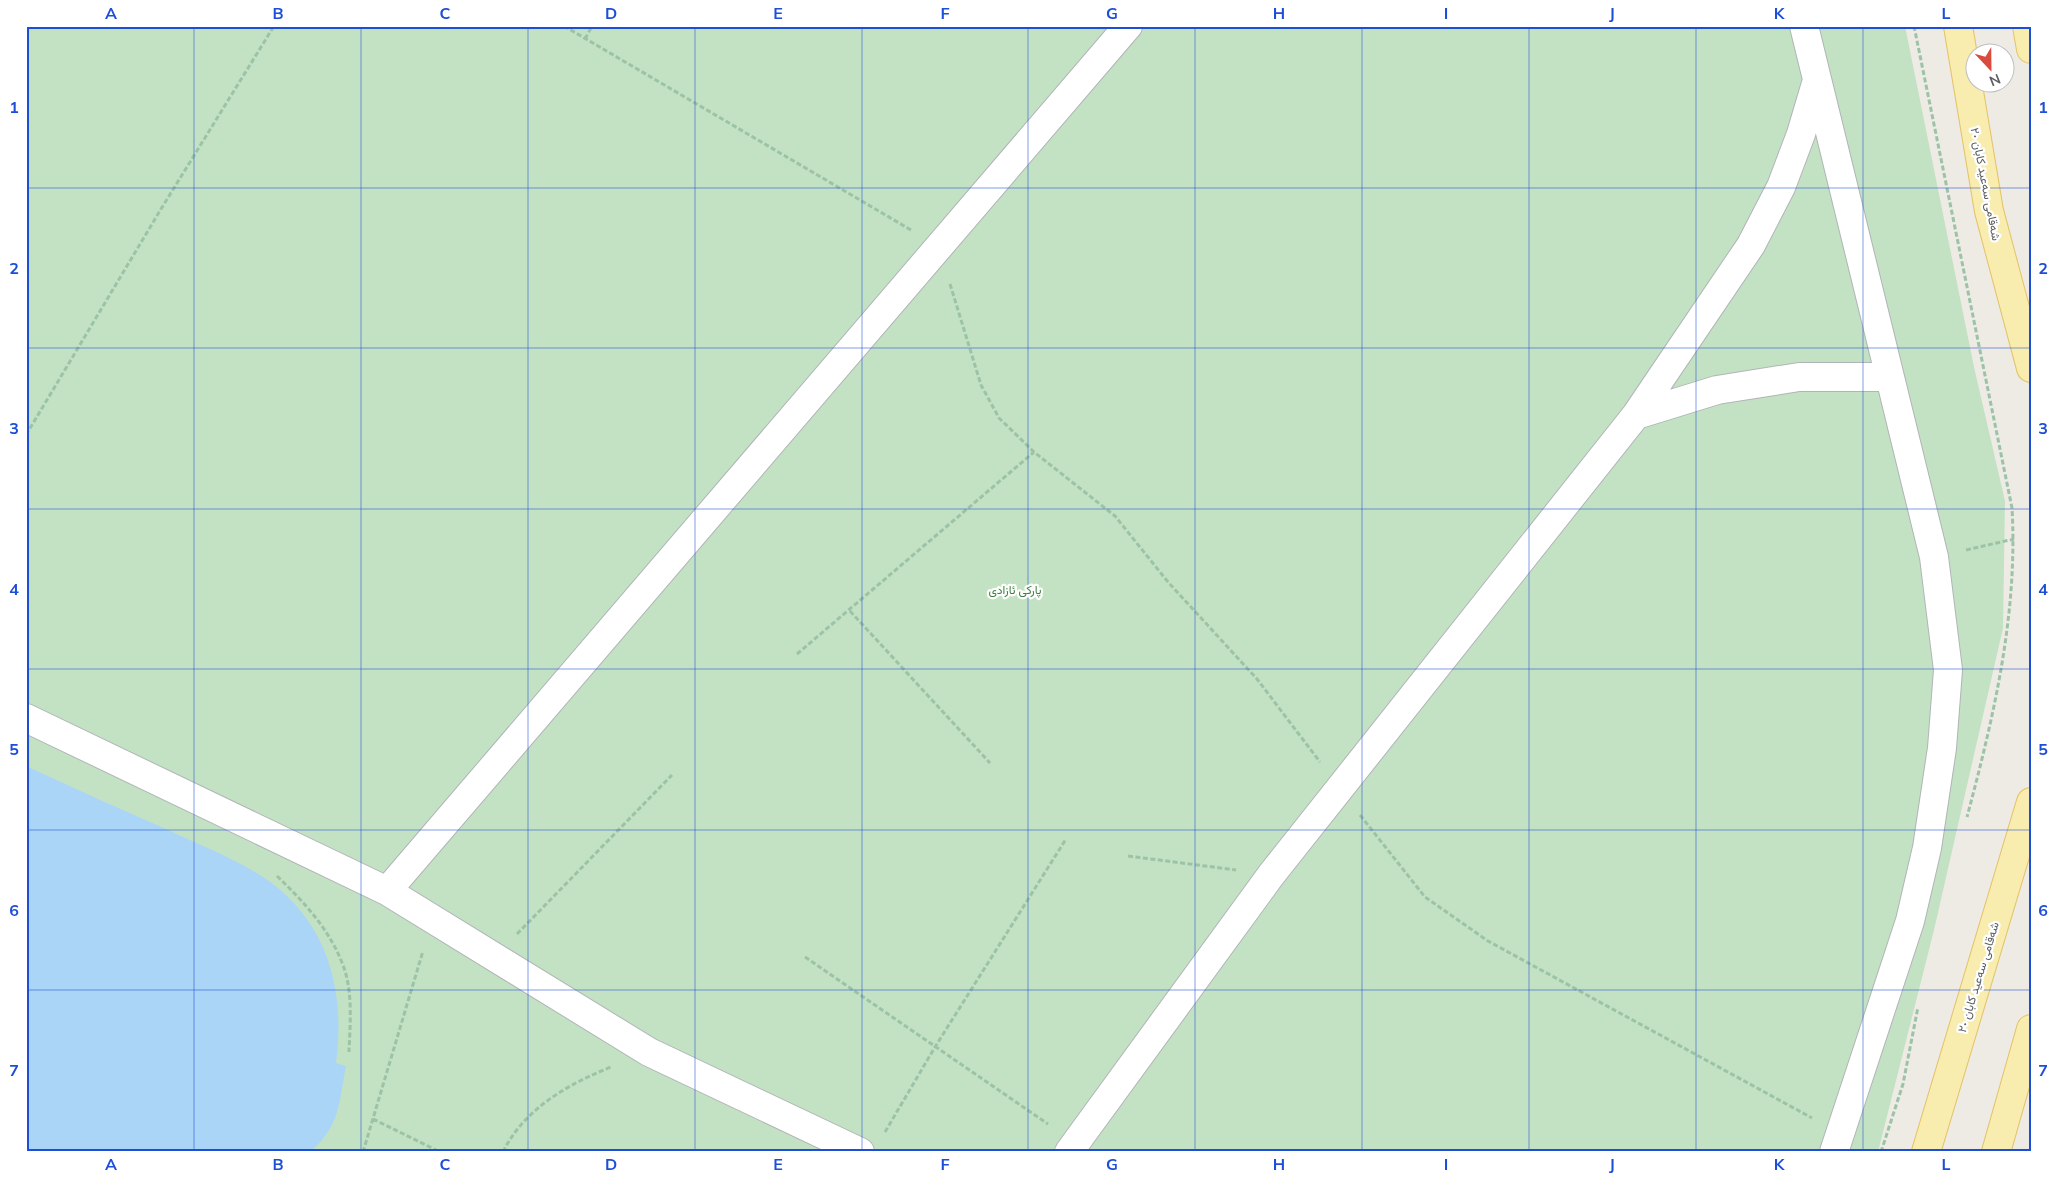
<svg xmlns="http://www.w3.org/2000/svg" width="2057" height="1178" viewBox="0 0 2057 1178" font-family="Mulish,Vazirmatn,sans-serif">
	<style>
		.green { fill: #c3e2c3 }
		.water { fill: #aad5f7 }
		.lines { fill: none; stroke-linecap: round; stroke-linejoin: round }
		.minor-casing { stroke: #b1b4b8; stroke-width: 30 }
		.major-casing { stroke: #e4c266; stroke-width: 30 }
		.path { stroke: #9cc3a8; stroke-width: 3; stroke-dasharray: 5 2.5; stroke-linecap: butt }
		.minor { stroke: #fff; stroke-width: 28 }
		.major { stroke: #f8ecaf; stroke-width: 28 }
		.grid { fill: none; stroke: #1d4ed8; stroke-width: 1; stroke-opacity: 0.55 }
		.labels { text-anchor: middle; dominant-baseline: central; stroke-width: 4.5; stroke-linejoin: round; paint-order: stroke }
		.street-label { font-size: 12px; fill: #5c5f63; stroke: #fff }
		.park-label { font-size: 12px; fill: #3d8141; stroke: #fff }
		.neatline { fill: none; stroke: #1d4ed8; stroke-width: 2 }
		.grid-label { font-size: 16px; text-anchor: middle; font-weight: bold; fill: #1d4ed8 }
	</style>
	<rect width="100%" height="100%" fill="#edebe4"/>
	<path class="green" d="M26,26H1905L1974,367L2005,501L2003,628L1934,930L1878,1152H26Z"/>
	<path class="water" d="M26,766C73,788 121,809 168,830C198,844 231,857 260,875C327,918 346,988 336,1063L346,1066C339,1102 340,1127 310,1152H26Z"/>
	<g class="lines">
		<g class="minor-casing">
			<path id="minor" d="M1804,26L1934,557L1948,670L1942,748L1927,848L1910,921L1834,1152
				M1636,415L1717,390L1799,377H1889
				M26,718L387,891L649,1052L860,1152
				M387,891L1128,26
				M1069,1152L1271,875L1636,415L1751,245L1781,187L1801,134L1817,80"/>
		</g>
		<g class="major-casing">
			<path id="major" d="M1958,26L1989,211L2031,368
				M2027,26L2031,49
				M1926,1152L2031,802
				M1996,1152L2031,1029"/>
		</g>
		<path class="path" d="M564,26L911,230
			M1914,26L2012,508C2018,613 1994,716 1967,817
			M585,39L592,26
			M950,284L981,385L999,418L1034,452L1115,516L1168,582L1257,679L1320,762
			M26,435L161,209L274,26
			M1966,550L2014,539
			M850,611L990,763
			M797,654L1034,452
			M1360,815L1425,897L1488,941L1812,1118
			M1128,856L1236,870
			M277,876C305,903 331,931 344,968C353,994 350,1025 349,1052
			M517,934L672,775
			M805,957L1048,1124
			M373,1119L440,1152
			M885,1132L935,1047L1066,839
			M363,1152L423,951
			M503,1152C524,1109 568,1084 611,1067
			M1881,1152L1903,1084L1918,1007"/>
		<use href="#minor" class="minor"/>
		<use href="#major" class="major"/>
	</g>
	<path class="grid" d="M194,26V1152M361,26V1152M528,26V1152M695,26V1152M862,26V1152M1028,26V1152M1195,26V1152M1362,26V1152M1529,26V1152M1696,26V1152M1863,26V1152M26,188H2031M26,348H2031M26,509H2031M26,669H2031M26,830H2031M26,990H2031"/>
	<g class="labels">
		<g class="street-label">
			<text transform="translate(1986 184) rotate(79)">شەقامی سەعید کابان ٢٠</text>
			<text transform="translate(1978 977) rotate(-73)">شەقامی سەعید کابان ٢٠</text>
		</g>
		<g class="park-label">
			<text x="1015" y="589">پارکی ئازادی</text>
		</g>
	</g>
	<rect width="2057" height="1178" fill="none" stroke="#ffffff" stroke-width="55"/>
	<g transform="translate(1990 68) rotate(158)"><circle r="24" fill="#ffffff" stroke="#bebfc1"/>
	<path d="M0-4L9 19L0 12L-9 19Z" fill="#d94b3e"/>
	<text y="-8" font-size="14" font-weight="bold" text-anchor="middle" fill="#5c5f63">N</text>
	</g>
	<rect x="28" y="28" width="2002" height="1122" class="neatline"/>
	<g class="grid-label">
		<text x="111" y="19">A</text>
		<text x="278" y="19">B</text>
		<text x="445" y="19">C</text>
		<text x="611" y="19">D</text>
		<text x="778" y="19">E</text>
		<text x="945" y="19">F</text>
		<text x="1112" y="19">G</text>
		<text x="1279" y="19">H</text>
		<text x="1446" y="19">I</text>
		<text x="1612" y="19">J</text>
		<text x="1779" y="19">K</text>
		<text x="1946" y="19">L</text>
		<text x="14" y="113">1</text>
		<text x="2043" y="113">1</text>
		<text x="14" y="274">2</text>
		<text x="2043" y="274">2</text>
		<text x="14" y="434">3</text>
		<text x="2043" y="434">3</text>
		<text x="14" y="595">4</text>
		<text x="2043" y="595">4</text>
		<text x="14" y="755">5</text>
		<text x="2043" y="755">5</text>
		<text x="14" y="916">6</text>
		<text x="2043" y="916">6</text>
		<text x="14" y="1076">7</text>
		<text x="2043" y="1076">7</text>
		<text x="111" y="1170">A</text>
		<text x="278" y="1170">B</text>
		<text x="445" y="1170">C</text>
		<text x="611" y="1170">D</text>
		<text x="778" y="1170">E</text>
		<text x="945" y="1170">F</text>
		<text x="1112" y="1170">G</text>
		<text x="1279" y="1170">H</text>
		<text x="1446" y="1170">I</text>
		<text x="1612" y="1170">J</text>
		<text x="1779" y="1170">K</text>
		<text x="1946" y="1170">L</text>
	</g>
</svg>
